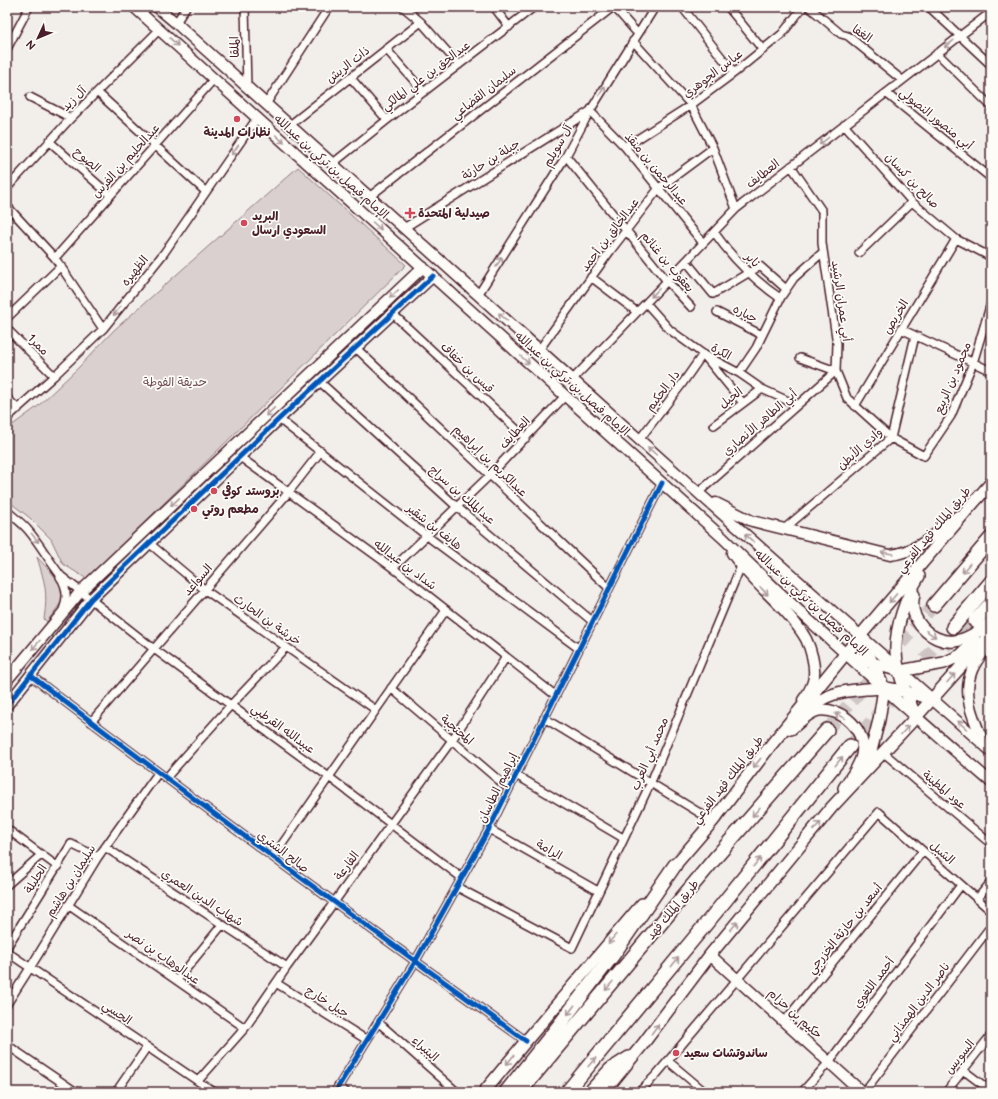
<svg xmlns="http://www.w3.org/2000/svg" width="998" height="1099" viewBox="0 0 998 1099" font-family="'Balsamiq Sans','Playpen Sans Arabic',sans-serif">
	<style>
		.park { fill: #d9d0cf; stroke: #92787d }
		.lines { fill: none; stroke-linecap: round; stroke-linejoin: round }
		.highway-tunnel { stroke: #d0c5c5; stroke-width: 13; stroke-dasharray: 13 6; stroke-linecap: butt }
		.street-casing { stroke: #4a1f2b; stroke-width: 10 }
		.secondary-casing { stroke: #4a1f2b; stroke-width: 13 }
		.primary-casing { stroke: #4a1f2b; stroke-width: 14 }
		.highway-casing { stroke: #4a1f2b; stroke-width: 16 }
		.street { stroke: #fdfcf7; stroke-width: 7 }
		.secondary { stroke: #fdfcf7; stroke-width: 10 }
		.primary { stroke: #fdfcf7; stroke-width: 11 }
		.highway { stroke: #fdfcf7; stroke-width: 13 }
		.cycleway-casing { stroke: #fdfcf7; stroke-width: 8 }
		.cycleway { stroke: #0057b8; stroke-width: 5 }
		.oneway { stroke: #ac999b }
		.poi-dot { fill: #d1495b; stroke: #fdfcf7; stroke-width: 1.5 }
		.labels { text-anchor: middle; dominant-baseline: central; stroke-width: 3.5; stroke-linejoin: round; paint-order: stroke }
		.street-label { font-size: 12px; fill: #4a1f2b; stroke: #fdfcf7 }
		.poi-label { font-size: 12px; font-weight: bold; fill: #4a1f2b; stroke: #fdfcf7; text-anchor: start }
		.park-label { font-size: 12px; fill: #6e4b54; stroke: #fdfcf7 }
	</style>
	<rect width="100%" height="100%" fill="#f2efeb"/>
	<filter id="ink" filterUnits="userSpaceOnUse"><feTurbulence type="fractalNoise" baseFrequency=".025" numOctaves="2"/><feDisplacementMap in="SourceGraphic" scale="8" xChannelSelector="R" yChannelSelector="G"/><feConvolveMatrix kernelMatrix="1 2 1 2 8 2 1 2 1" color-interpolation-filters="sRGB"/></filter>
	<g filter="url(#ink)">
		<path class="park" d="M298,167L406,265L87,579L63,564L51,539L30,518L7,500V429L37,407L79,367L114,330Z
			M37,557C44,565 68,587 63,598C60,606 52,614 47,622L44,619C48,592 45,583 37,557Z"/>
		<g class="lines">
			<path class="highway-tunnel" d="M945,646L975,621
				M827,730L934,605
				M850,746L953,627"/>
			<g class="street-casing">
				<path id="street" d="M245,7L247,87
					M403,7L421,22L459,65
					M494,7L509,27
					M614,7L638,34
					M682,7L734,73
					M728,7L763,50
					M809,7L841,34L848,36L902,80
					M929,7L991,65
					M176,23L186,7
					M633,41L691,105L713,148L736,209
					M7,49L29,7
					M386,49L424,92
					M937,53L991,106
					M350,77L387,120
					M97,92L206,192
					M886,93L991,178
					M30,97L71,118
					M266,104L329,7
					M290,125L421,22
					M844,125L912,202L956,239L991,257
					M49,141L110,195
					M625,147L691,105L734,73L782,34L803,7
					M566,156L667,281L691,307
					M332,164L387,120L534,7
					M791,166L822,211V243L837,344L836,371L847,398L891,438L924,456L951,416L973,363L991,303
					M7,188L71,118L160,29
					M369,197L613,7
					M7,206L55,258L103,329
					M404,228L590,111L625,147L703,243
					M714,232C732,258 754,280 780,298
					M859,253L912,202
					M55,258L214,79
					M686,261L713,294L760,266L786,289
					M591,277L637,312
					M478,295L566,156L590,111L655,7
					M646,303L670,330L703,354L739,373L762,389L797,405
					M717,312L762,335
					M393,314L526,438
					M7,318L61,266
					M7,329L54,376
					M901,329L991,371
					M356,348L609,588
					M539,350L611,250L659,188L713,148
					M739,373L756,348L781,297L794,278L823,252
					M572,380L736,209L991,12
					M320,382L457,507L592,621
					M7,398L18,409
					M855,406L956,239
					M7,418L54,376L103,329L164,253L257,118
					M279,419L427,536L578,648
					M714,425L762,389
					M639,440L682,384L703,354L743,403
					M240,457L393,568L555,695
					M698,493L836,371L800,358
					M7,511C14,517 22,523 28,530C40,544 49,561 61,576L154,649L329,777L462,878
					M784,529L891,438L915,336
					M149,543L205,590L376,710
					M393,568L489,476L565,396
					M60,577C67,587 68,598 63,610
					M30,675C193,800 359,921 526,1041
					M391,688L509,789
					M544,718L713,821
					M91,722L288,493L321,451
					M884,753L991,844
					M516,775L623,838
					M166,778L231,705L286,647
					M7,829L58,867
					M489,829L598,891
					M105,847L287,967
					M273,857L446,610
					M7,885L41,855
					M457,887L572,948L651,782L741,566
					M977,899L991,882
					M68,905L245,1028
					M7,947L71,844L98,857
					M7,952L214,1092
					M177,980L222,925
					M276,983L367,1040
					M7,1004L30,968L98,857L158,773
					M378,1022L457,1092
					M784,1022L923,851
					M7,1045L76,1092
					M668,1061L705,1092
					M963,1070L991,1091
					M198,1081L245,1028L287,967L452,740L506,657
					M338,1086L346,1092
					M116,1092L147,1047
					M335,1092L415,962L489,829L662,483
					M639,1092L656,1075L879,812L991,911
					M802,1092L829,1062L961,885
					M864,1092L991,926
					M946,1092L991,1035"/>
			</g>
			<g class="secondary-casing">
				<path id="secondary" d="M134,7L723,538C809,623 899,703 991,782
					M157,7L176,23L703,497L991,751
					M716,503L752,521L890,555C918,552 936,533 958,516
					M732,553C753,585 787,606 806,639C811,649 815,665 814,675C814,683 808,694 803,700
					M7,680L81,591L423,267
					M7,705L91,599L279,419L433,276
					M983,741C973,718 962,695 972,670C976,660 985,650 991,642
					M710,955L862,1092"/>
			</g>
			<g class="primary-casing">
				<path id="primary" d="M914,595C907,619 931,644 955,641C969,639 980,630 991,622
					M860,636L884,688L879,720L870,755L862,769
					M847,654L862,660L900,671L944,663L961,655L975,641
					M806,711C824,694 841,691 866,689C872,689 878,688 884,688C900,689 917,695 933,699
					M916,717C908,697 897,674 896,652C895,627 906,597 919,576
					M791,729C799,723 809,711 819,710C843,708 867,731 862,755C860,767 850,778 844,788
					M670,871L713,821L771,745L860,636L968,509L991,483
					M484,1092L526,1041L642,904
					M589,1092L610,1069L629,1057
					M604,1092L643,1044L710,955L832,807L916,717L991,633"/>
			</g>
			<g class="highway-casing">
				<path id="highway" d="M934,605L991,538
					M975,621L991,603
					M953,627L991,582
					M506,1092L553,1033L613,955L675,865
					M520,1092L717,856L827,730
					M567,1092L720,907L850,746"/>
			</g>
			<use href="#street" class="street"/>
			<use href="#secondary" class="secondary"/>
			<use href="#primary" class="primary"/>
			<use href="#highway" class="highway"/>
			<g class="cycleway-casing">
				<path id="cycleway" d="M30,675C193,800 359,921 526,1041
					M7,705L91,599L279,419L433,276
					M335,1092L415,962L489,829L662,483"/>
			</g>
			<use href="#cycleway" class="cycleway"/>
		</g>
		<defs><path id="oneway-shaft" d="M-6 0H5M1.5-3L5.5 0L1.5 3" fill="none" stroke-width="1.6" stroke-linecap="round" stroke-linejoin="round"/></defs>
		<g class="oneway">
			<use href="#oneway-shaft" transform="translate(174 42) rotate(43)"/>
			<use href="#oneway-shaft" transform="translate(949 44) rotate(142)"/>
			<use href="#oneway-shaft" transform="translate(602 91) rotate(-58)"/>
			<use href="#oneway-shaft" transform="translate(280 139) rotate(42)"/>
			<use href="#oneway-shaft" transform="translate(824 141) rotate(142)"/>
			<use href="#oneway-shaft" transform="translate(235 150) rotate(125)"/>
			<use href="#oneway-shaft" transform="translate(377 226) rotate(42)"/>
			<use href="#oneway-shaft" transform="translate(499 262) rotate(-58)"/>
			<use href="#oneway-shaft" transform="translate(655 293) rotate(134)"/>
			<use href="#oneway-shaft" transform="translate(394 294) rotate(137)"/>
			<use href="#oneway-shaft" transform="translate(117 311) rotate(129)"/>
			<use href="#oneway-shaft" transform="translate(503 317) rotate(-138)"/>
			<use href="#oneway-shaft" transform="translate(525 360) rotate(42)"/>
			<use href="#oneway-shaft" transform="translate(270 412) rotate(137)"/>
			<use href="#oneway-shaft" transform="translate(652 451) rotate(-138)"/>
			<use href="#oneway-shaft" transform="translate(175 502) rotate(137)"/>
			<use href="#oneway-shaft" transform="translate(35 538) rotate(52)"/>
			<use href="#oneway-shaft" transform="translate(749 538) rotate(-139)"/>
			<use href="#oneway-shaft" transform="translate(887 553) rotate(-171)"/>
			<use href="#oneway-shaft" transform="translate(966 568) rotate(130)"/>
			<use href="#oneway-shaft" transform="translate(764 591) rotate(46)"/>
			<use href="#oneway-shaft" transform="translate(893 598) rotate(131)"/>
			<use href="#oneway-shaft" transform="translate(931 634) rotate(34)"/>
			<use href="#oneway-shaft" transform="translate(36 645) rotate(130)"/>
			<use href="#oneway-shaft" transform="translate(951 678) rotate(-49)"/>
			<use href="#oneway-shaft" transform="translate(840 716) rotate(-152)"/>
			<use href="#oneway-shaft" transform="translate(962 725) rotate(-138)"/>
			<use href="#oneway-shaft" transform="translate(905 730) rotate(-48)"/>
			<use href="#oneway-shaft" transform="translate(839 761) rotate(-51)"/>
			<use href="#oneway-shaft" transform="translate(757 763) rotate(128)"/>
			<use href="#oneway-shaft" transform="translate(756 812) rotate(131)"/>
			<use href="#oneway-shaft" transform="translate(817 826) rotate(-50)"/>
			<use href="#oneway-shaft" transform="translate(757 862) rotate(-51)"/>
			<use href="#oneway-shaft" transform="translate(734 926) rotate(-50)"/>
			<use href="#oneway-shaft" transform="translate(612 939) rotate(130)"/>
			<use href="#oneway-shaft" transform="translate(675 962) rotate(-51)"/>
			<use href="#oneway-shaft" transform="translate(609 986) rotate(130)"/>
			<use href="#oneway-shaft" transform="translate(571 1010) rotate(127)"/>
			<use href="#oneway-shaft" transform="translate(655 1029) rotate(-53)"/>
			<use href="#oneway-shaft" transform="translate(510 1060) rotate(129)"/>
			<use href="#oneway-shaft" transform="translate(592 1062) rotate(-50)"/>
		</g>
	</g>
	<g class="poi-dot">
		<circle cx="237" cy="119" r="4"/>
		<path d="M408 207h4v4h4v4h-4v4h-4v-4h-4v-4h4z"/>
		<circle cx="244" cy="223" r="4"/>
		<circle cx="214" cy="491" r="4"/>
		<circle cx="194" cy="509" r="4"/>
		<circle cx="676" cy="1053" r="4"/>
	</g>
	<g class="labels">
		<g class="street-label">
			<text transform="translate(862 34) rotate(34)">الغفا</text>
			<text transform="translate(235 47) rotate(-92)">الملقا</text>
			<text transform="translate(348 65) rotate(-38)">ذات الريش</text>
			<text transform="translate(713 74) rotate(-37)">عباس الجوهري</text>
			<text transform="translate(426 76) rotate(-37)">عبدالحق بن علي المالكي</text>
			<text transform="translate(484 93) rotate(-38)">سليمان القضاعي</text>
			<text transform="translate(74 99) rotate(-45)">آل زيد</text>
			<text transform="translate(936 119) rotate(39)">أبي منصور النصولي</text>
			<text transform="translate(558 146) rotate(-60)">آل سويلم</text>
			<text transform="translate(87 160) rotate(41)">الصوح</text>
			<text transform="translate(491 160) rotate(-32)">جبلة بن حارثة</text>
			<text transform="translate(126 161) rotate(-48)">عبدالحليم بن الفرس</text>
			<text transform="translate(331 167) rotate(42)">الإمام فيصل بن تركي بن عبدالله</text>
			<text transform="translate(656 169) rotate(50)">عبدالرحمن بن منقذ</text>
			<text transform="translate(763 174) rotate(-38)">العطايف</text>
			<text transform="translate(912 181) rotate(46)">صالح بن كيسان</text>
			<text transform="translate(610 235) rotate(-53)">عبدالخالق بن أحمد</text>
			<text transform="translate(752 260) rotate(45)">نابر</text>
			<text transform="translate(667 262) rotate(50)">يعقوب بن غنائم</text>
			<text transform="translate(135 271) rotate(-51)">الظهيره</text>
			<text transform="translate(841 301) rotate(82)">أبي عمران الرشيد</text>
			<text transform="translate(745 314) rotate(27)">حباره</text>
			<text transform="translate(896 317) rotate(-59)">الخريص</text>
			<text transform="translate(38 345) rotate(45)">ممر1</text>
			<text transform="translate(721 352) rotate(29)">الكرة</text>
			<text transform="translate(467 368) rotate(43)">قيس بن خفاف</text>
			<text transform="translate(953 378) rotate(-67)">محمود بن الربيع</text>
			<text transform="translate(572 384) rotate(42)">الإمام فيصل بن تركي بن عبدالله</text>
			<text transform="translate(663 391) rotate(-53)">دار الحكيم</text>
			<text transform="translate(731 398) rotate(-37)">الحيل</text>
			<text transform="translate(760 423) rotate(-41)">أبي الطاهر الأنصاري</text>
			<text transform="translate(515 433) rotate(-47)">العطايف</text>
			<text transform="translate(860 449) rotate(-42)">وادي الأبطن</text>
			<text transform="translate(490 461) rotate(44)">عبدالكريم بن إبراهيم</text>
			<text transform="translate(462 495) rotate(41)">عبدالملك بن سراج</text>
			<text transform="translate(434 527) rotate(38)">هايف بن شقير</text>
			<text transform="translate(934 530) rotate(-50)">طريق الملك فهد الفرعي</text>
			<text transform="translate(405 565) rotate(37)">شداد بن عبدالله</text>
			<text transform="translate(198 580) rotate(-49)">السواعد</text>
			<text transform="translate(811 603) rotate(43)">الإمام فيصل بن تركي بن عبدالله</text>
			<text transform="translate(267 620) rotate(35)">خرشة بن الحارث</text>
			<text transform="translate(283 729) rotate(36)">عبيدالله القرطبي</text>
			<text transform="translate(457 730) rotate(41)">المحتجبة</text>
			<text transform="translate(650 754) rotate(-67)">محمد أبي العرب</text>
			<text transform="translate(728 780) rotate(-52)">طريق الملك فهد الفرعي</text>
			<text transform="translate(498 788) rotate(-64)">إبراهيم الطاسان</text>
			<text transform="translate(944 790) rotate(40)">عود المطينة</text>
			<text transform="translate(549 850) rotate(30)">الرامة</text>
			<text transform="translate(283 852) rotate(37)">صالح الشتري</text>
			<text transform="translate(942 853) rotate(41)">الشبل</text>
			<text transform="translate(347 866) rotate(-53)">الفارعة</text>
			<text transform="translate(36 879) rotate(-58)">الحليلة</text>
			<text transform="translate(71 881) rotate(-58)">سليمان بن هاشم</text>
			<text transform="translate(202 898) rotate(33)">شهاب الدين العمري</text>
			<text transform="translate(673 910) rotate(-50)">طريق الملك فهد</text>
			<text transform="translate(845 929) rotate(-51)">أسعد بن حارثة الخزرجي</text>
			<text transform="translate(163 957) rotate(35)">عبدالوهاب بن نصر</text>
			<text transform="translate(874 983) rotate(-53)">أحمد اللغوي</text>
			<text transform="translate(327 1002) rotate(32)">جبل خارج</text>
			<text transform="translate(919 1002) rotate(-53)">ناصر الدين الهمذاني</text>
			<text transform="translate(117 1013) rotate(34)">الحسي</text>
			<text transform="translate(795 1014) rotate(42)">حكيم بن حزام</text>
			<text transform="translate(425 1049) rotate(42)">البتيراء</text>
			<text transform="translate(960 1057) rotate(-52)">السويس</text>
		</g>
		<g class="poi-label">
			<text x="237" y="132" text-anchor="middle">نظارات المدينة</text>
			<text x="418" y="213">صيدلية المتحدة</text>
			<text x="252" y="216">البريد<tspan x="252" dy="14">السعودي ارسال</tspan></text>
			<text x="222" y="491">بروستد كوفي</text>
			<text x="202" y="509">مطعم روتي</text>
			<text x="684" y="1053">ساندوتشات سعيد</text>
		</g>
		<g class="park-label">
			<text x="175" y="382">حديقة الفوطة</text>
		</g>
	</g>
	<rect width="998" height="1099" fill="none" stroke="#fdfcf7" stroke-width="24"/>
	<rect x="12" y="12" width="974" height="1075" fill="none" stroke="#4a1f2b" stroke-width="1.5" filter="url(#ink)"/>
	<g transform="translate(38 38) rotate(226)" stroke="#fdfcf7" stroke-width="3" paint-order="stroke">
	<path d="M0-3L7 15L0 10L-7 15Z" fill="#4a1f2b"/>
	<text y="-6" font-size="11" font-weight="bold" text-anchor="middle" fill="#4a1f2b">N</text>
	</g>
</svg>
